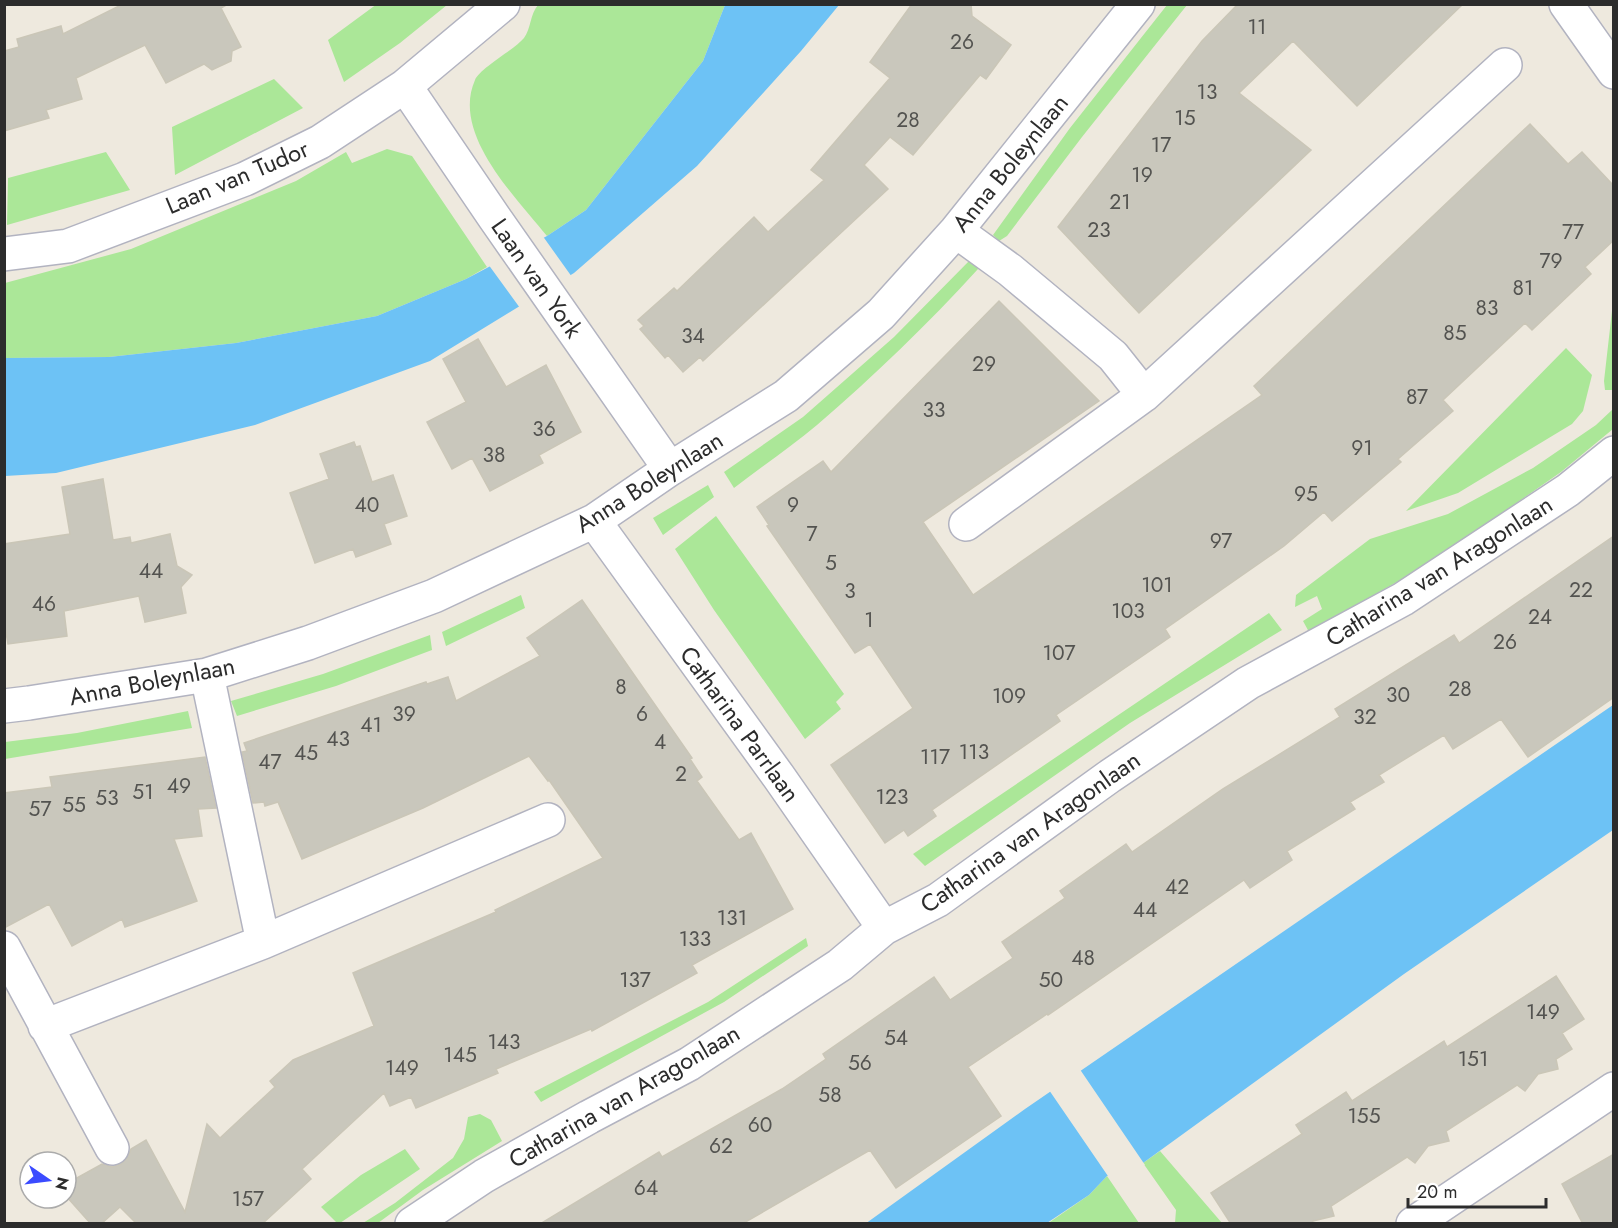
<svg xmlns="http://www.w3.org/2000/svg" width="1618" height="1228" viewBox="0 0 1618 1228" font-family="Jost,sans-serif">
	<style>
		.green { fill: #abe798 }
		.water { fill: #6dc2f5 }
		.pier { fill: #eee9de }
		.building { fill: #c9c7bc; stroke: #cac6b7; stroke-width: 1.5 }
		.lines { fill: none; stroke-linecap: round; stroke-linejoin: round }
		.minor-casing { stroke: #b2b3c0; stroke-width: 36 }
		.minor { stroke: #fff; stroke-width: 33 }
		.labels { text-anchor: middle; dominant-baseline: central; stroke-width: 4.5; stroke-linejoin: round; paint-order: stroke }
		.number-label { font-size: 21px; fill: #535350 }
		.street-label { font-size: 24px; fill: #2c2c2c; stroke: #fff }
	</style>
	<rect width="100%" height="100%" fill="#eee9de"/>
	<path class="green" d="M377,4L447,5L400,43L344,82L328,40Z
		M538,5H725L703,61L586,210L547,236C516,197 451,134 475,80C480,68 514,50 524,38C531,29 530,14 538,5Z
		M1167,5H1187L1082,137L1007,236L999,241L993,235L1070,128Z
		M274,79L303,108L175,175L172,127Z
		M387,149L412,156L487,267L466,279L377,316L236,343L109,357L5,358V283L131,249L296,181L346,152L352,163Z
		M106,152L130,190L7,225L8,178Z
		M971,259L978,269C928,324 874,376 817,425C791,447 761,467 734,488L724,472L803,417L894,337Z
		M1613,302V390H1605L1604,381Z
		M1566,348L1592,375L1583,411L1572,424L1458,493L1406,511Z
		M1613,409V429L1561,472L1432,562L1309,632L1303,621L1322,609L1317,596L1295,607L1296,595L1370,539L1448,514L1533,468L1596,425Z
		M708,485L714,497L663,535L653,518Z
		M716,516L844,694L836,702L841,709L805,739L714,610L675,549Z
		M521,595L525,608L446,646L442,632Z
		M1269,613L1282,630L1130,723L925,866L913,854Z
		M430,635L432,650L336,686L237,716L231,701L323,674Z
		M188,711L192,728L5,759V742L77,733Z
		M806,938L808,946L724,1002L541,1102L534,1092L708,1002Z
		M480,1114L491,1120L502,1141L423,1190L378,1223H363L395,1203L453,1158L464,1139L468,1117Z
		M405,1149L420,1169L340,1223H337L321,1207L361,1175Z
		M1160,1151L1222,1223H1175L1176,1210L1143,1163Z
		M1107,1176L1139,1223L1047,1224L1089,1195Z"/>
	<path class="water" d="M725,5H839L801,51L697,166L574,273L430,361L255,425L56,473L5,476V358L109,357L236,343L377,316L466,279L547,236L586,210L703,61Z
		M1613,705V830L1404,974L1143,1163L1107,1176L1089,1195L1047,1223L865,1224L1025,1109Z"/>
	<path class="pier" d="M542,235L572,277L520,308L488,264Z
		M1079,1068L1145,1165L1110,1179L1049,1090Z"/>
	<path class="building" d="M123,4H228L221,8L241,47L232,51L231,61L212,70L204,64L166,83L145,45L76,78L82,99L46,110L49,118L4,131V51L19,47L17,39L61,26L63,34Z
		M912,4H971L972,16L1011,45L986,79L980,75L913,155L890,137L864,165L888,189L703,361L700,357L683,372L668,355L665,358L640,329L644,326L638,320L674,288L677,291L754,217L768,232L824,180L811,170L890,78L870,62Z
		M1238,4H1463L1357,106L1293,41L1239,93L1311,150L1139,313L1058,227L1202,41Z
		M1530,124L1568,164L1582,152L1614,186V240L1585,267L1591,274L1532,330L1525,323L1443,400L1453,411L1398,459L1401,462L1332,521L1324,512L1284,546L1165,629L1170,637L1056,715L1060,721L932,810L936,816L908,836L904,830L885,843L831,765L913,708L870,644L855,653L767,526L769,525L757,507L823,461L831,472L999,301L1099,401L923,522L973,595L1262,395L1254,386Z
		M478,339L506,387L546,365L581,432L539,455L543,463L490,491L472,458L452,469L427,422L466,402L443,359Z
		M354,442L356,447L360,446L372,482L393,475L407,516L384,524L391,544L356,557L353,549L315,563L290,493L329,479L320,454Z
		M103,479L113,540L130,537L131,543L170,534L177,566L192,575L181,587L186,613L145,622L139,596L64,611L67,636L8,644L4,621V544L70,534L62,487Z
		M1614,536V697L1528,757L1501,719L1453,749L1444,735L1379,775L1384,782L1350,802L1355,809L1287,851L1292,860L1250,888L1244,880L1048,1015L1047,1014L968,1067L1001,1116L896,1188L870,1150L742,1224H540L659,1152L662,1157L782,1089L826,1059L823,1054L934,977L950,1000L1013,958L1002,942L1065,898L1060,891L1126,844L1132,852L1223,789L1340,717L1335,709L1454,635L1459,643Z
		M582,600L692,758L690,759L702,777L697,781L739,840L751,833L793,909L692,965L697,973L592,1031L591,1029L496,1069L498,1073L416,1108L411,1097L390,1106L384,1093L302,1169L311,1179L262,1224H137L120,1207L101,1224H91L66,1196V1184L102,1164L112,1167L121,1164L128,1157L131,1149L146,1140L185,1212L207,1124L220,1138L275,1087L270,1081L293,1060L374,1026L353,973L496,912L495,910L603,858L549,780L548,781L529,756L423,808L302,859L278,802L265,806L264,802L253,803L242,752L247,751L244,743L426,682L427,684L448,677L456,701L540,656L527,638Z
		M205,757L216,808L198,809L202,836L174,839L197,901L125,927L122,919L72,946L49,904L4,928V793L52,787L50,777Z
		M1556,976L1584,1019L1562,1033L1572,1049L1556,1059L1558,1069L1538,1074L1525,1091L1517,1085L1446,1131L1449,1141L1428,1146L1415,1163L1407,1157L1331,1206L1334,1216L1313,1221L1311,1224H1231L1211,1193L1302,1134L1296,1125L1346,1092L1352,1101L1444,1041L1447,1047Z
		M1614,1154V1224H1583L1562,1184Z"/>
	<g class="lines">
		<g class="minor-casing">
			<path id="minor" d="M1566,4L1614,72
				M405,86L494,217L670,469
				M956,231L1010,270L1113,356L1144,395
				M4,254L68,246L245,179L320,142L405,86L503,4
				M594,521L779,777L884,928
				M966,524L1144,395L1505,65
				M207,675L263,942
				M4,706L29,703L207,675L308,643L434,596L594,521L670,469L786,396L881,314L956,231L1138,4
				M4,948L112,1148
				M45,1026L263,942L548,820
				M412,1224L484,1176L589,1117L689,1064L840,965L884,928L938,900L1110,776L1248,683L1403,599L1568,490L1614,453
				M1413,1224L1614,1089"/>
		</g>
		<use href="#minor" class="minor"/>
	</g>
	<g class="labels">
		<g class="number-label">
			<text x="1257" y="27">11</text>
			<text x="962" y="42">26</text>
			<text x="1207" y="92">13</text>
			<text x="1185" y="118">15</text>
			<text x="908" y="120">28</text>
			<text x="1161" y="145">17</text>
			<text x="1142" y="175">19</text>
			<text x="1120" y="202">21</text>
			<text x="1099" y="230">23</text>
			<text x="1573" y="232">77</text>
			<text x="1551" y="261">79</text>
			<text x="1523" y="288">81</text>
			<text x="1487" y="308">83</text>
			<text x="1455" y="333">85</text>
			<text x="693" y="336">34</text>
			<text x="984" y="364">29</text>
			<text x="1417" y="397">87</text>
			<text x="934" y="410">33</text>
			<text x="544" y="429">36</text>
			<text x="1362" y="448">91</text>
			<text x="494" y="455">38</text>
			<text x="1306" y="494">95</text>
			<text x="367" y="505">40</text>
			<text x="793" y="505">9</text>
			<text x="812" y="534">7</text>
			<text x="1221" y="541">97</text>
			<text x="831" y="563">5</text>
			<text x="151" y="571">44</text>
			<text x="1157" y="585">101</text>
			<text x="1581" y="590">22</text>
			<text x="850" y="591">3</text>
			<text x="44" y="604">46</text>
			<text x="1128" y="611">103</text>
			<text x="1540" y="617">24</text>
			<text x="869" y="620">1</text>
			<text x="1505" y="642">26</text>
			<text x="1059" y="653">107</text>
			<text x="621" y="687">8</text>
			<text x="1460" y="689">28</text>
			<text x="1398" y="695">30</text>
			<text x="1009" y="696">109</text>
			<text x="404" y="714">39</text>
			<text x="642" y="714">6</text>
			<text x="1365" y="717">32</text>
			<text x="371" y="725">41</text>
			<text x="338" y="739">43</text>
			<text x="660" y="742">4</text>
			<text x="974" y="752">113</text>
			<text x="306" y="753">45</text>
			<text x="935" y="757">117</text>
			<text x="270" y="762">47</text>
			<text x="681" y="774">2</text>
			<text x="179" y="786">49</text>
			<text x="143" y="792">51</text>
			<text x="892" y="797">123</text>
			<text x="107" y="798">53</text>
			<text x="74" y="805">55</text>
			<text x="40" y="809">57</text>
			<text x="1177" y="887">42</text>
			<text x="1145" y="910">44</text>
			<text x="732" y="918">131</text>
			<text x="695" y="939">133</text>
			<text x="1083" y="958">48</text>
			<text x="635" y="980">137</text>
			<text x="1051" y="980">50</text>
			<text x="1543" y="1012">149</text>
			<text x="896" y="1038">54</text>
			<text x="504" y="1042">143</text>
			<text x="460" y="1055">145</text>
			<text x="1473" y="1059">151</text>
			<text x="860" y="1063">56</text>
			<text x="402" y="1068">149</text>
			<text x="830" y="1095">58</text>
			<text x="1364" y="1116">155</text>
			<text x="760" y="1125">60</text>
			<text x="721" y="1146">62</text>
			<text x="646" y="1188">64</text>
			<text x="248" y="1199">157</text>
		</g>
		<g class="street-label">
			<text transform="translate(1010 163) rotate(-51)">Anna Boleynlaan</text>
			<text transform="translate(237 177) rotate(-23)">Laan van Tudor</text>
			<text transform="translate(537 278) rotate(55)">Laan van York</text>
			<text transform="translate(649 482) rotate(-32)">Anna Boleynlaan</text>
			<text transform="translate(1439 571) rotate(-32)">Catharina van Aragonlaan</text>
			<text transform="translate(152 681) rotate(-11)">Anna Boleynlaan</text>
			<text transform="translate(740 724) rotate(54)">Catharina Parrlaan</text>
			<text transform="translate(1030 832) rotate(-35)">Catharina van Aragonlaan</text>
			<text transform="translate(624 1096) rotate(-30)">Catharina van Aragonlaan</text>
		</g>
	</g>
	<rect width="1618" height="1228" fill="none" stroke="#2c2c2c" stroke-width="12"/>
	<g transform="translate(48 1180) rotate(104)"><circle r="28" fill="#ffffff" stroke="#ababab" stroke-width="1.5"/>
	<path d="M0-4.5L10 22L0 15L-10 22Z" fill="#3b4bff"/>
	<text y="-9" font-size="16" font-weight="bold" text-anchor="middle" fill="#2c2c2c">N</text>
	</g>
	<path d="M1408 1198v9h138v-9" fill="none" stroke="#2c2c2c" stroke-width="3"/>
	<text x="1417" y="1198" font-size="18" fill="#2c2c2c" stroke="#ffffff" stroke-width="4.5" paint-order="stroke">20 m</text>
</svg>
